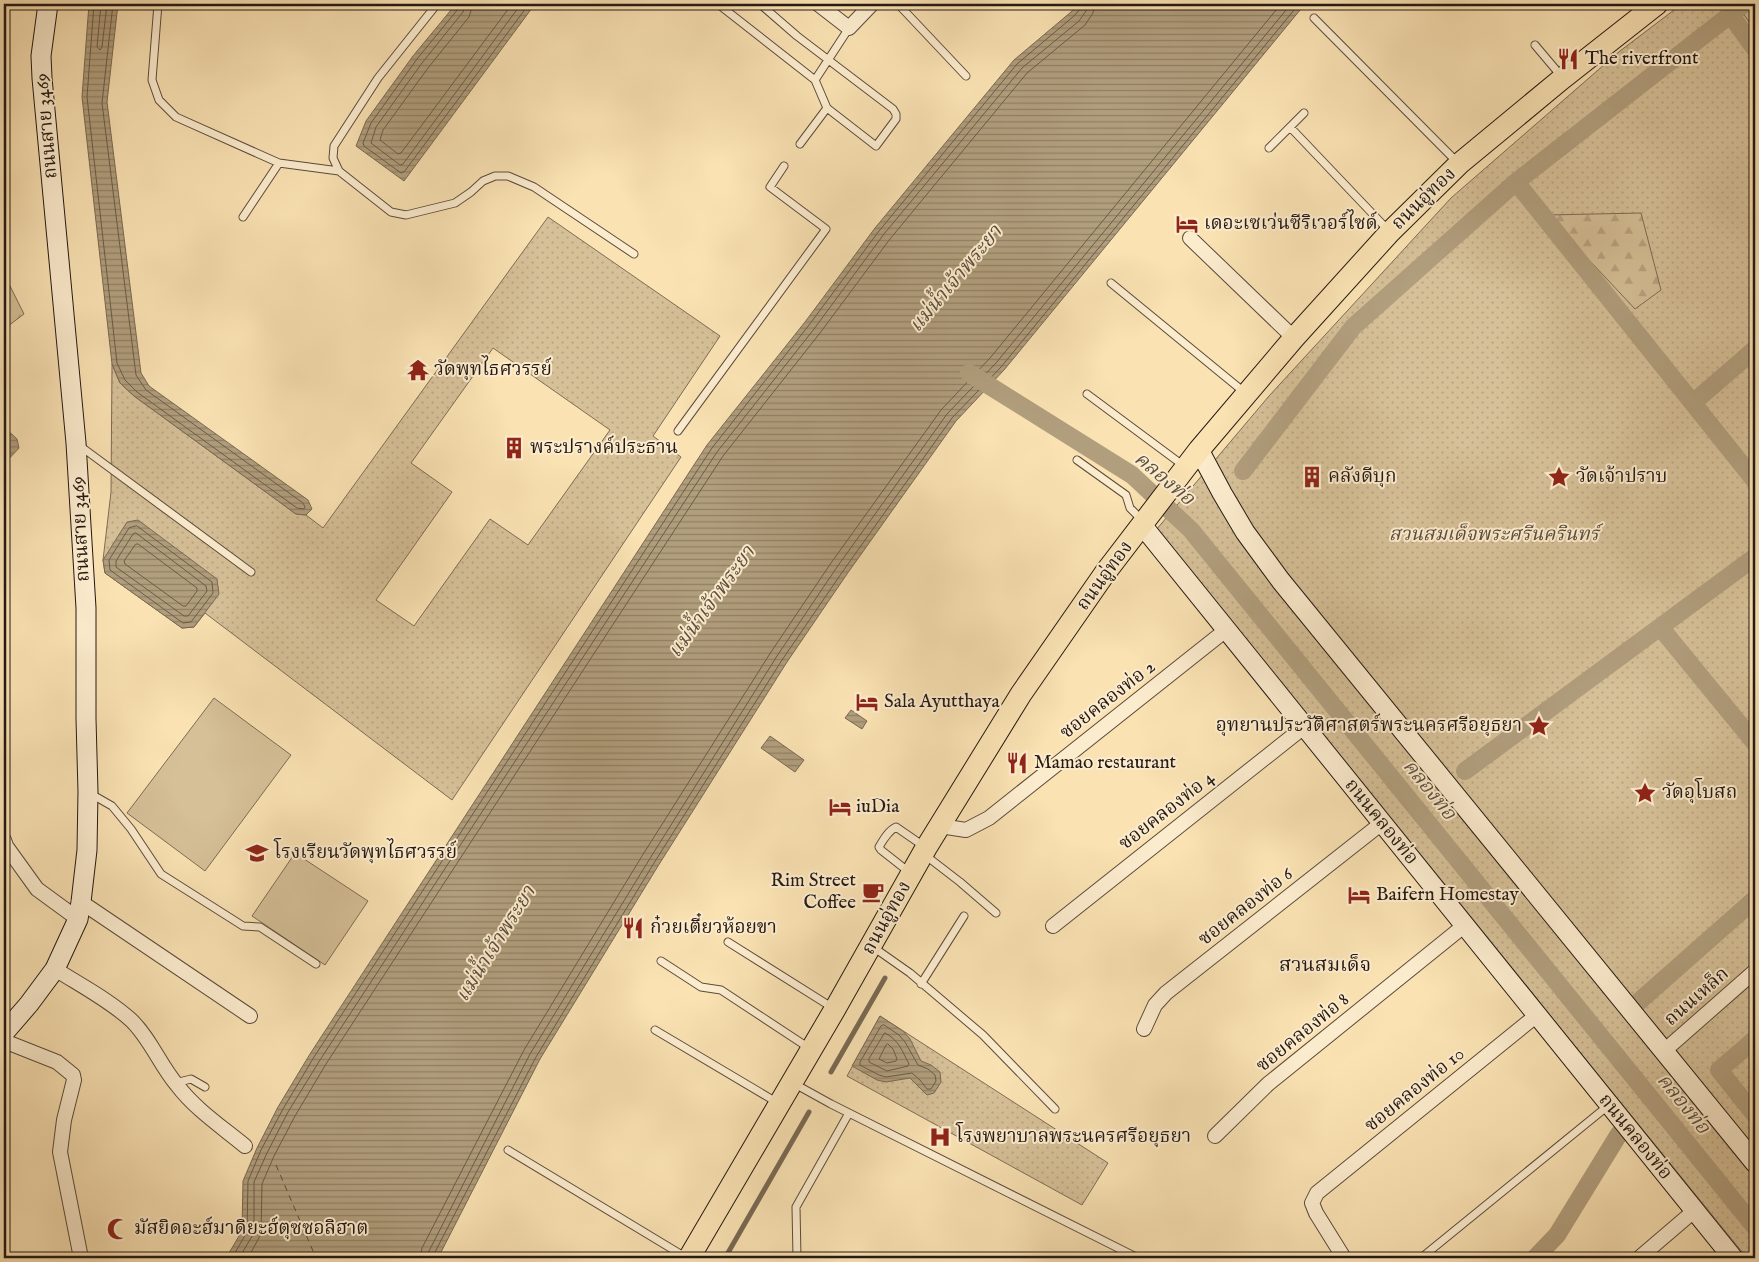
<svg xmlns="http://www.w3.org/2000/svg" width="1759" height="1262" viewBox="0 0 1759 1262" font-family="'IM FELL English','Noto Serif Thai',serif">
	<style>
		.green { fill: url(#green-dots); stroke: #7d6c56; fill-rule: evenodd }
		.forest { fill: url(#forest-firs); stroke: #7d6c56 }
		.pitch { fill: #d6c098; stroke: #7d6c56 }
		.water { fill: url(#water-rules); stroke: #796953 }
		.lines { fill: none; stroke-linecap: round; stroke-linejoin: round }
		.shore { stroke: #6a5c48; stroke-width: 1 }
		.stream { stroke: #796953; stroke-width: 5 }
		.canal { stroke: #b19e7d; stroke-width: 18 }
		.ferry { stroke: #5c4e3e; stroke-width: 1; stroke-dasharray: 6 5; stroke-linecap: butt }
		.lane-casing { stroke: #5a4b3c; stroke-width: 9 }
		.street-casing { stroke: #5a4b3c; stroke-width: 16 }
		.secondary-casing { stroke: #241914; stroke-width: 21 }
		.primary-casing { stroke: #241914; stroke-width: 23 }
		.lane { stroke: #fcecce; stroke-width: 7 }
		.street { stroke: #fcecce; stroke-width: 14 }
		.secondary { stroke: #fcecce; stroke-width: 19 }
		.primary { stroke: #fae2b3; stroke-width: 21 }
		.labels { text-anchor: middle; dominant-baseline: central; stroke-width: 4; stroke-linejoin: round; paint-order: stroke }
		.poi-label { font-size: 19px; fill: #241914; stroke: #fcecce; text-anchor: start }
		.street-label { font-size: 19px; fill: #241914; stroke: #fcecce }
		.park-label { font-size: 19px; font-style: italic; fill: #594b3c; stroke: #fcecce }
		.water-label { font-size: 20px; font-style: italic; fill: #5c4e3e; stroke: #fcecce }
		.neighbourhood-label { font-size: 20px; fill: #241914; stroke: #fcecce }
	</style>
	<defs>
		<pattern id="green-dots" width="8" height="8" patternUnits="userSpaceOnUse" patternTransform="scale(1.25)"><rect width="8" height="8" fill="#d6c098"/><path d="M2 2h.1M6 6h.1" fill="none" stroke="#b8a482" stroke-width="1.8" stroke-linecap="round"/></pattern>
		<pattern id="forest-firs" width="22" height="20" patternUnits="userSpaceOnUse" patternTransform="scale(1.25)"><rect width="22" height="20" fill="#d6c098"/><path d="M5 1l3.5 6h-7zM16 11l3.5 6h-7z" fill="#b8a482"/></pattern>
		<pattern id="water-rules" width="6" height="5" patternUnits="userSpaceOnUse" patternTransform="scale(1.25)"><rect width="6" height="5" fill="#b19e7d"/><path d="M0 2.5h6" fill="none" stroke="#908065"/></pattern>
	</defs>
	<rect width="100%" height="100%" fill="#fae2b3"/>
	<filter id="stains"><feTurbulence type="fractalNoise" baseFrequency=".004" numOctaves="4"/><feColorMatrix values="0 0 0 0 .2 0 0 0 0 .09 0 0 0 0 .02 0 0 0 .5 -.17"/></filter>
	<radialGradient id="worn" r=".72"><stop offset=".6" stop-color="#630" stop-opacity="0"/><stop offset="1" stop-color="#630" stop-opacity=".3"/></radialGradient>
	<path class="green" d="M1682,4H1755V1258H1747L1156,530L1269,396L1451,198L1620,51Z
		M548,217L720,336L653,436L681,457L452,800L205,613L194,627L182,628L105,573L103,560L111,492L112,364L120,383L134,396L296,514L306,515L323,528ZM493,348L610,430L528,545L490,519L414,626L376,600L452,492L411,463Z
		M880,1016L1108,1163L1082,1205L847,1076Z"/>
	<path class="forest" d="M1752,4H1755V30L1742,12Z
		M1641,213L1661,290L1635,309L1547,215Z
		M4,274L24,314L4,329Z"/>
	<path class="pitch" d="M214,698L291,755L205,871L127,813Z
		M295,853L368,901L325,965L252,916Z"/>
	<path class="water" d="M89,4H118L107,102L141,373L149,386L308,500L312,509L306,515L296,514L134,396L120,383L112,364L82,97Z
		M361,4H387C379,11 370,10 361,4Z
		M456,4H535L404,181L356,146L366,121L413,56Z
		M1078,4H1305L1004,370L956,421L847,574L787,662L658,866L540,1059L438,1258H226L242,1231L243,1181L257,1148L278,1107L310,1054L707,445L805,322L875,228L1014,60L1071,12Z
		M4,427L17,439L19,448L4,464Z
		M138,520L217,579L219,594L194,627L182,628L105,573L103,560L127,522Z
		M851,710L867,721L862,729L845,718Z
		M770,736L804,760L795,772L761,748Z
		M880,1016L903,1031L910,1039L921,1061L931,1065L940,1072L941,1082L934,1093L927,1095L910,1078L886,1082L877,1080L852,1066Z"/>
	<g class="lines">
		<path class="shore" d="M94,4L87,97L117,363L125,380L137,392L297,508L304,509L305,507L303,503L146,390L136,375L102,103L113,4
			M101,4L97,47L100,50L102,47L107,4
			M459,4L458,9L417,59L371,123L363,143L364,146L401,173L404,172L529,4
			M466,4L463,12L422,63L376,127L371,143L400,165L403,164L521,4
			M473,4L469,17L428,68L383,130L380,140L398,154L401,153L512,4
			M137,526L212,582L213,593L191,622L183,623L110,570L109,560L129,528Z
			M136,533L206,586L207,591L188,616H184L116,567V561L133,534Z
			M138,544L197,588V591L186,606H183L125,564L124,561L135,545Z
			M884,1025L899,1035L905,1042L918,1065L928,1069L935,1075L936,1081L931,1089H927L920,1080L912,1073L886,1077L879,1075L860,1065V1062L881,1026Z
			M885,1033C899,1040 902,1051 909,1064L908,1066L887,1071L869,1062V1059Z
			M888,1044L893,1049L897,1059L896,1061L887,1063L879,1059L886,1045Z
			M232,1258L247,1232L248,1181L261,1150L283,1109L314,1057L712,448L809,325L879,231L1017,64L1074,16L1081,8V4
			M239,1258L254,1233V1182L267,1153L288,1112L320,1060L717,452L814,329L884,234L1022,68L1079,21L1086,11L1088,4
			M248,1258L261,1234L262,1184L274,1156L295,1116L326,1064L723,456L820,333L890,239L1027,73L1085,25L1093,13L1095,4
			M420,1258L422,1248L524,1050L642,856L771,652L831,563L941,410L990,358L1281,4
			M428,1258L429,1251L530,1054L649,860L777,656L837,567L947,414L996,363L1291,4
			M434,1258V1254L536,1057L654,863L782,660L843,571L952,418L1001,367L1299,4"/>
		<path class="stream" d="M831,1072L885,978
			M725,1258L809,1112"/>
		<path class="canal" d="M1730,14L1755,49
			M1516,182L1755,481
			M969,373L1132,475L1191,530L1755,1227
			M1694,402L1755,349
			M1243,471L1353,327L1516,182L1744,4
			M1660,627L1755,743
			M1465,771L1755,557
			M1635,1005L1755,899
			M1755,1039L1719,1070L1755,1115
			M1535,1258L1557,1235L1619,1134"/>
		<path class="ferry" d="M276,1165L316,1258"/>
		<g class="lane-casing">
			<path id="lane" d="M158,4L152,80L159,100L176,117L279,163L339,171
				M437,4L378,78L334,146L333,158L339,171L391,212L406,215L455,203L471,192L483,181L495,176H508L534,187L634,254
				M718,4L815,80L827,108L876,146L896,119V114L893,109L797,36L760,4
				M898,4L966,76
				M1314,18L1458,163
				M1535,45L1562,77
				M815,80L849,28
				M1290,127L1388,230
				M800,144L827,108
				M1269,148L1304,113
				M243,217L279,163
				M1111,283L1244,392
				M1087,394L1184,466
				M678,431L826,229L770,187L784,166
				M80,446L251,572
				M1077,460L1126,495L1130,508L1142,520
				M91,794L112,806L131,829L161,874L243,926L260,927L316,964
				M925,855L960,882L996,913
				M909,872L881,850L879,847C883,840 888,831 896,827L925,847
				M728,942L833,1008
				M873,947L910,973L983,1035L1055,1109
				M661,961L701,987L721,990L809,1048
				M921,984L964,916
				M655,1030L778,1103
				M175,1083L191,1079L205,1087
				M793,1083L831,1104L1138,1258
				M508,1150L687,1258
				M797,1258L796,1207L849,1113
				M1421,1258L1609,1105"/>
		</g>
		<g class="street-casing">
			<path id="street" d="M818,4L849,28L872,4
				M1190,238L1294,338
				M940,826L966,830L989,818L1226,630
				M4,840L6,846L37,889L78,919
				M81,902L250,1016
				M1053,926L1304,727
				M55,969C80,985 109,1000 131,1020C150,1038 160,1065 177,1085C195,1109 222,1127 245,1146
				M1144,1029L1155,1005L1166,993L1382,823
				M4,1041L57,1062L73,1075L74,1080L64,1120L60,1152L81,1258
				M1664,1051L1755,971
				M1215,1136L1268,1084L1465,925
				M1344,1258L1316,1213L1312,1203L1317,1193L1537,1015
				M1639,1258L1694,1211"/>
		</g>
		<g class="secondary-casing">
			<path id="secondary" d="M1199,450L1222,493L1245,532L1281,581L1755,1163
				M1142,525L1733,1258
				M4,1033L29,1004L55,969L78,919L81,902L87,850L88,792L86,719V608L76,443L42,78L41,56L48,4"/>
		</g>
		<g class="primary-casing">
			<path id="primary" d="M689,1258L835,1009L926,848L1021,694L1105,573L1199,450L1294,338L1390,232L1459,164L1563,78L1657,4"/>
		</g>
		<use href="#lane" class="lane"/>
		<use href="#street" class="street"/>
		<use href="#secondary" class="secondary"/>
		<use href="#primary" class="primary"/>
	</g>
	<defs>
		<g id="restaurant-bare" transform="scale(1.725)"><path d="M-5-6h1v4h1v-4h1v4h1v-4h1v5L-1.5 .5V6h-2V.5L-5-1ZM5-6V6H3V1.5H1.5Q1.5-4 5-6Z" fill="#8f2418" stroke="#fcecce" stroke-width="2.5" paint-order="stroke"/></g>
		<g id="hotel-bare" transform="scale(1.725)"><path d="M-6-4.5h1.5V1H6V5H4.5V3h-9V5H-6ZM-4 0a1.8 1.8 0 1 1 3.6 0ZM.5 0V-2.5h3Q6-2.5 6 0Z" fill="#8f2418" stroke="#fcecce" stroke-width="2.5" paint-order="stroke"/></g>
		<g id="temple-bare" transform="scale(1.725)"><path d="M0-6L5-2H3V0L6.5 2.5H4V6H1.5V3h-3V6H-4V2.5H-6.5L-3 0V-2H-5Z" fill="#8f2418" stroke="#fcecce" stroke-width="2.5" paint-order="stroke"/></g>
		<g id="building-bare" transform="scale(1.725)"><path d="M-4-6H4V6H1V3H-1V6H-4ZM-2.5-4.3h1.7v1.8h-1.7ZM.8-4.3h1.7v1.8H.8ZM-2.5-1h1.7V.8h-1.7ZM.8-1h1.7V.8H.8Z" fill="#8f2418" stroke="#fcecce" stroke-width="2.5" paint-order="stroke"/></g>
		<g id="sight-bare" transform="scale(1.725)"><path d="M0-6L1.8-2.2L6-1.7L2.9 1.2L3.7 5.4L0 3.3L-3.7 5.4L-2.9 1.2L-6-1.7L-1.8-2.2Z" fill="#8f2418" stroke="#fcecce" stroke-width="2.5" paint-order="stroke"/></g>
		<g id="school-bare" transform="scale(1.725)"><path d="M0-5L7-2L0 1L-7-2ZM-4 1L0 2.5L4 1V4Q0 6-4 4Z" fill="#8f2418" stroke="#fcecce" stroke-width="2.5" paint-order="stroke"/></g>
		<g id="cafe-bare" transform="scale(1.725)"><path d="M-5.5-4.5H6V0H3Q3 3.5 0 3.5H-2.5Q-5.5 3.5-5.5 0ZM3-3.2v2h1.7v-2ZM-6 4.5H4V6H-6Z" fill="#8f2418" stroke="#fcecce" stroke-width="2.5" paint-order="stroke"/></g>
		<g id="hospital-bare" transform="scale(1.725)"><path d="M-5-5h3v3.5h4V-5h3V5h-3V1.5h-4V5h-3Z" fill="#8f2418" stroke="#fcecce" stroke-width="2.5" paint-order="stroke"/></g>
		<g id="mosque-bare" transform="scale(1.725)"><path d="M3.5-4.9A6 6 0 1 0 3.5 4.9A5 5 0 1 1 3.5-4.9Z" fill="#8f2418" stroke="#fcecce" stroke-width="2.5" paint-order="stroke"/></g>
	</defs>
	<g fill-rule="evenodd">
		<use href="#restaurant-bare" x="1568" y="59"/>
		<use href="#hotel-bare" x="1187" y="224"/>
		<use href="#temple-bare" x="418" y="370"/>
		<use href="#building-bare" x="514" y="448"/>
		<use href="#building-bare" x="1312" y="477"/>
		<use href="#sight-bare" x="1559" y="477"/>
		<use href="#hotel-bare" x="867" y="702"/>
		<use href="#sight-bare" x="1539" y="726"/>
		<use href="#restaurant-bare" x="1017" y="763"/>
		<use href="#sight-bare" x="1645" y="793"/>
		<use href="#hotel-bare" x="840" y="807"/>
		<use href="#school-bare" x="257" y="853"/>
		<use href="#cafe-bare" x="873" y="892"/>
		<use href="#hotel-bare" x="1359" y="895"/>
		<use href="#restaurant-bare" x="633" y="928"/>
		<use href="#hospital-bare" x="940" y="1137"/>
		<use href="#mosque-bare" x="118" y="1229"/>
	</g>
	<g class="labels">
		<g class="poi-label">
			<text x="1585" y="59">The riverfront</text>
			<text x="1204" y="224">เดอะเซเว่นซีริเวอร์ไซด์</text>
			<text x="434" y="370">วัดพุทไธศวรรย์</text>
			<text x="530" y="448">พระปรางค์ประธาน</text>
			<text x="1328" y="477">คลังดีบุก</text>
			<text x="1576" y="477">วัดเจ้าปราบ</text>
			<text x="884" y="702">Sala Ayutthaya</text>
			<text x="1522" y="726" text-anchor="end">อุทยานประวัติศาสตร์พระนครศรีอยุธยา</text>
			<text x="1034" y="763">Mamao restaurant</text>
			<text x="1662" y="793">วัดอุโบสถ</text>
			<text x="856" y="807">iuDia</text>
			<text x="274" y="853">โรงเรียนวัดพุทไธศวรรย์</text>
			<text x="856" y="881" text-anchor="end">Rim Street<tspan x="856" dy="22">Coffee</tspan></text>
			<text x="1376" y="895">Baifern Homestay</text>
			<text x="650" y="928">ก๋วยเตี๋ยวห้อยขา</text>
			<text x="956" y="1137">โรงพยาบาลพระนครศรีอยุธยา</text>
			<text x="134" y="1229">มัสยิดอะฮ์มาดิยะฮ์ตุซซอลิฮาต</text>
		</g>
		<g class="street-label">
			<text transform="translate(47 126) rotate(-95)">ถนนสาย 3469</text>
			<text transform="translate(1424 199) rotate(-44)">ถนนอู่ทอง</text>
			<text transform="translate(81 529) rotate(-93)">ถนนสาย 3469</text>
			<text transform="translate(1105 576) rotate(-54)">ถนนอู่ทอง</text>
			<text transform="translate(1108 700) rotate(-38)">ซอยคลองท่อ 2</text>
			<text transform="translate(1167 811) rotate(-38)">ซอยคลองท่อ 4</text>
			<text transform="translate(1381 822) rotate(51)">ถนนคลองท่อ</text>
			<text transform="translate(1246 907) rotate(-38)">ซอยคลองท่อ 6</text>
			<text transform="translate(887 918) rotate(-61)">ถนนอู่ทอง</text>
			<text transform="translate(1697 997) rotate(-41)">ถนนเหล็ก</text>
			<text transform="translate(1303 1033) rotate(-39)">ซอยคลองท่อ 8</text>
			<text transform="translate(1415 1090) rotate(-39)">ซอยคลองท่อ 10</text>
			<text transform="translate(1635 1137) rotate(51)">ถนนคลองท่อ</text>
		</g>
		<g class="park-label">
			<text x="1494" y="535">สวนสมเด็จพระศรีนครินทร์</text>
		</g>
		<g class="water-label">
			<text transform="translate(956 279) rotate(-50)">แม่น้ำเจ้าพระยา</text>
			<text transform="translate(1164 479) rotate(40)">คลองท่อ</text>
			<text transform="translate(712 602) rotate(-54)">แม่น้ำเจ้าพระยา</text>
			<text transform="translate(1429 790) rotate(51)">คลองท่อ</text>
			<text transform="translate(496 944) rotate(-58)">แม่น้ำเจ้าพระยา</text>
			<text transform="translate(1683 1104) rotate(51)">คลองท่อ</text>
		</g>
		<g class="neighbourhood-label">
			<text x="1325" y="965">สวนสมเด็จ</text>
		</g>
	</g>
	<rect width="1759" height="1262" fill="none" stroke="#fae2b3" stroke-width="20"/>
	<rect x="5" y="5" width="1749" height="1252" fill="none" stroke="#241914" stroke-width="2.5"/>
	<rect x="10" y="10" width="1739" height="1242" fill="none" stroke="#241914"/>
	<rect width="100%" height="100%" filter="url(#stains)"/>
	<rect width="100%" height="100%" fill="url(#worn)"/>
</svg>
